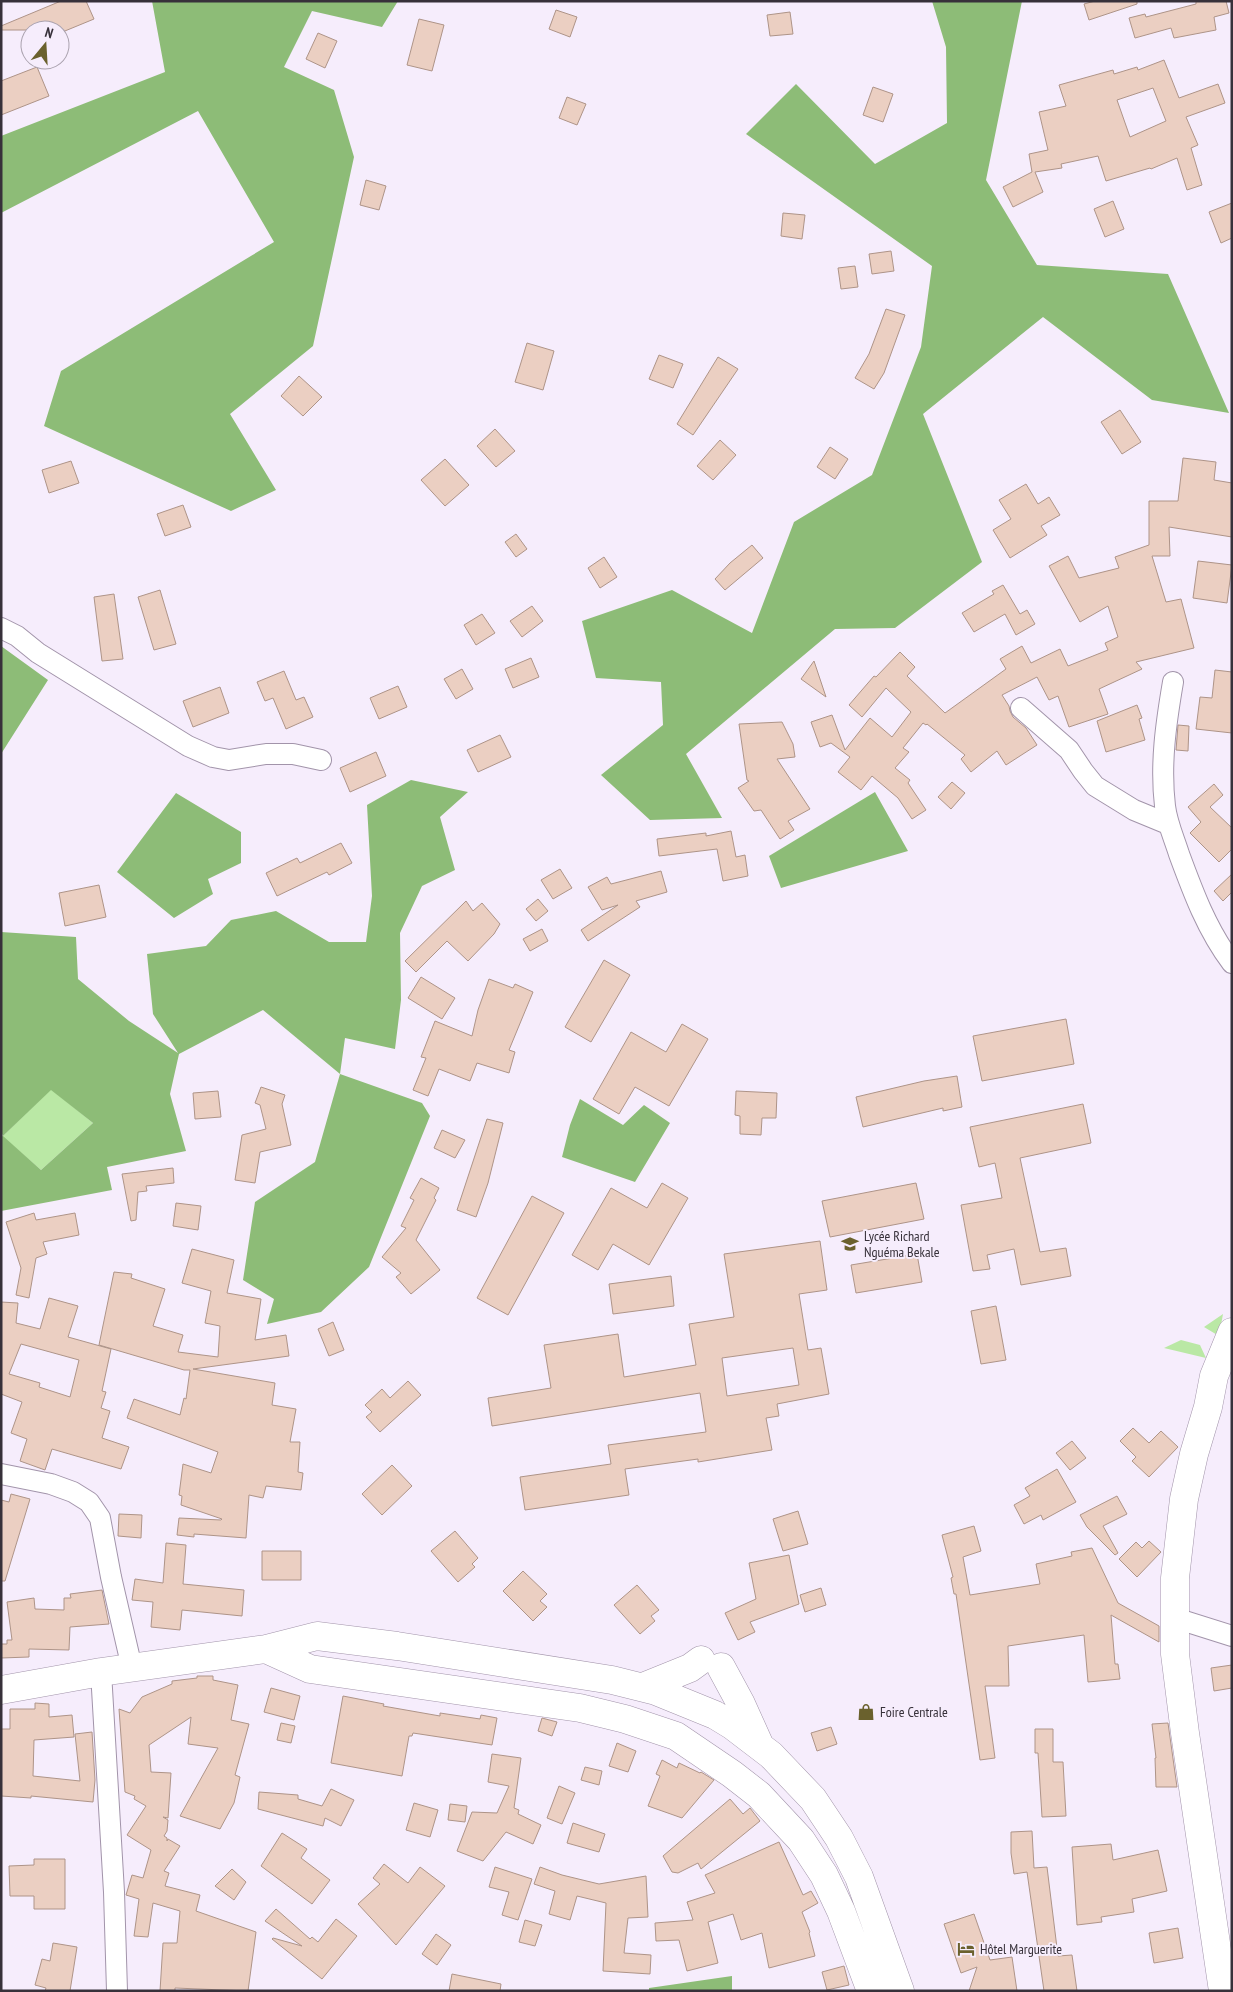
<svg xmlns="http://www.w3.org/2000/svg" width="1233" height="1992" viewBox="0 0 1233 1992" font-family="'PT Sans Narrow',sans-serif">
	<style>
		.green { fill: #bae8a5 }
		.forest { fill: #8dbc77; fill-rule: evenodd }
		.building { fill: #ebcfc2; stroke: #ae9488; fill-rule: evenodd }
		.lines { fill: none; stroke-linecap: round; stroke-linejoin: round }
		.street-casing { stroke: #a294aa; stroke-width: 22 }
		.secondary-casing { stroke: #a294aa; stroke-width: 29 }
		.primary-casing { stroke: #a294aa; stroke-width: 29 }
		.street { stroke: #fff; stroke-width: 20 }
		.secondary { stroke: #fff; stroke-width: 28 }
		.primary { stroke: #fff; stroke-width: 28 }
		.labels { text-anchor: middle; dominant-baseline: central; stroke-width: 4; stroke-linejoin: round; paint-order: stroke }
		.poi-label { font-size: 14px; fill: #37313a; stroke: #f6edfc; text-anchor: start }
	</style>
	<rect width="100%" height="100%" fill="#f6edfc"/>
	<path class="green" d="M51,1089L93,1123L41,1170L3,1137H1V1132L3,1136Z
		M1223,1314L1219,1336L1204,1327Z
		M1181,1340L1200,1345L1206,1358L1164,1348Z"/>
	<path class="forest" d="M152,1H398L382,27L312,11L284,67L334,90L354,157L313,346L230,414L276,490L231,511L44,426L61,371L274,242L198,111L1,213V136L165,72Z
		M932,1H1022L986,180L1037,265L1168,274L1229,413L1152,400L1043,317L923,414L982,562L895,628L835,629L686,754L722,818L650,820L601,775L663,725L661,682L596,678L582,621L672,590L752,633L794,522L872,475L921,347L932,266L746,134L796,84L875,164L947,123L946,47Z
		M1,646L48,680L1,754Z
		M411,780L468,792L440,817L455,870L422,886L400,933L401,1000L395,1049L345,1038L340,1074L422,1103L430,1116L369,1267L321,1312L267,1324L274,1299L243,1280L255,1202L315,1162L340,1074L263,1010L179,1054L170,1094L186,1151L107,1167L112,1190L1,1211V1137L3,1136L1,1132V932L76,937L78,979L129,1021L178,1053L153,1014L147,954L206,946L231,920L276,911L329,942H366L372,896L367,805ZM51,1090L93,1123L41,1170L3,1136Z
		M875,792L908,851L781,888L769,856Z
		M176,793L241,832V863L208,879L213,894L174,918L117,872Z
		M580,1099L623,1125L644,1105L670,1123L635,1182L562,1157L570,1125Z
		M732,1976V1991H649V1988Z"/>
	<path class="building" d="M61,1H86L94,19L60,33V30H1V26Z
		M1095,1H1137V4L1089,20L1084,4Z
		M1196,1H1226L1229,13L1214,17L1216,30L1174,38L1171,28L1135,38L1129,18L1145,14L1146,17L1196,4Z
		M556,10L577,17L570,37L549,29Z
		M790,12L793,34L770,36L767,15Z
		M419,19L444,25L432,71L407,65Z
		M318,33L337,41L325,68L306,59Z
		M1164,60L1179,98L1218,84L1225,103L1186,117L1198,145L1191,148L1202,185L1187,190L1177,158L1151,169L1150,168L1106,181L1098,156L1061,164L1062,168L1035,172L1043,192L1013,207L1003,187L1032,172L1029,154L1048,150L1039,112L1066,106L1059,85L1113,70L1114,74L1137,67L1138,70ZM1153,88L1166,121L1130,137L1117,100Z
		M37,67L49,96L1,115V81Z
		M873,87L893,94L883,122L863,115Z
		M567,97L586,104L577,125L559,118Z
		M366,180L386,186L379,210L360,205Z
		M1113,201L1124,229L1105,237L1094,209Z
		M1232,203V238L1221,243L1209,212Z
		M783,213L805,215L802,239L781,236Z
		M891,251L894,271L872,274L869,254Z
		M855,266L858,287L841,289L838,268Z
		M886,309L905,315L884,373L874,389L855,378L869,354Z
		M527,343L554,351L543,390L515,382Z
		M659,355L683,364L673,388L649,379Z
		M718,357L738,369L693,435L677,424Z
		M299,376L322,397L303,416L281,396Z
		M1120,410L1141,442L1122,454L1101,422Z
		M495,429L515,451L496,467L477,446Z
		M720,440L736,455L713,480L697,466Z
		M830,447L848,459L835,479L817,467Z
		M1183,458L1216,462L1214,480L1232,483V537L1169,527L1170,556H1152L1166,602L1181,599L1194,648L1136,662L1142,669L1099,689L1108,714L1069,727L1058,696L1049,700L1037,677L1002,695L1009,706L1010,711L1013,717L1026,728L1037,745L1006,765L997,751L971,772L961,759L965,755L927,724L926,725L923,723L903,748L909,752L895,768L910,780L908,783L926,810L912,819L898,798L872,776L861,790L838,772L850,757L831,743L820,747L811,722L832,715L845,750L870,718L892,737L911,712L886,688L862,717L849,705L874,676L876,677L900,652L915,667L907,676L945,713L1006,669L1000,659L1022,646L1031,663L1060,649L1068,666L1108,650L1105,643L1118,637L1108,606L1080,622L1049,566L1068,556L1079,578L1119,568L1115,557L1149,545V501H1178Z
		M445,459L469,485L445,506L421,480Z
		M71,461L79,483L49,493L42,470Z
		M1026,484L1038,504L1049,497L1060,515L1041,526L1047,535L1010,558L993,530L1011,519L999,500Z
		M183,505L191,527L165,536L157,514Z
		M516,534L527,549L516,557L505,542Z
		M752,545L763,558L725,590L715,579L730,563Z
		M604,557L617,577L600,588L588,568Z
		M1198,561L1232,565L1227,603L1193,598Z
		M1003,585L1020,614L1027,610L1035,624L1016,635L1005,614L974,632L962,613L994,594L992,591Z
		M160,590L176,644L154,650L138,597Z
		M114,594L123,659L102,661L94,597Z
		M532,606L543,621L522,637L510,621Z
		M482,614L495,633L476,645L464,625Z
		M531,658L539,677L513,688L505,669Z
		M814,661L826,697L801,679Z
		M462,669L473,689L456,699L444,679Z
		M1215,670L1232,672V733L1196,729L1200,697L1212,698Z
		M284,671L296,700L304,697L313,717L286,729L273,698L265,701L257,682Z
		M398,686L407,707L379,719L370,698Z
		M220,687L229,713L193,727L183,701Z
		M1137,705L1142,718L1139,719L1145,740L1106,752L1097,721Z
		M782,722L793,744L795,757L777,759L810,809L788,821L794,830L780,839L761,810L754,811L738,788L749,781L747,780L739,724Z
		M1178,725L1189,726L1188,751L1176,750Z
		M500,735L511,757L478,772L467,750Z
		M376,752L386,776L350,792L340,768Z
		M952,782L965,793L951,809L938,797Z
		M1214,784L1223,795L1210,807L1232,828V849L1219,862L1190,833L1201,822L1188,807Z
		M731,831L736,857L745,855L748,876L723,881L717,849L659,856L657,839L706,833V836Z
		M341,843L352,863L329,875L327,872L277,896L266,873L297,858L300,863Z
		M560,869L572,888L553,899L541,880Z
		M661,871L667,892L636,901L640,907L588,941L581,930L618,905L602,910L588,887L607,877L611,884Z
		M1232,874V892L1223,901L1214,891Z
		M99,885L106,917L65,926L59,893Z
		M538,899L548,911L536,921L526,909Z
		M466,901L473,911L482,903L500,924L494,934L468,961L447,941L416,972L405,961Z
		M542,929L548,941L530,951L523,939Z
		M604,960L630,975L591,1042L565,1027Z
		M421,977L455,998L442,1019L408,998Z
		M489,979L513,988L515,984L533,992L509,1050L515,1052L509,1073L477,1063L470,1081L439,1069L428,1096L413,1090L426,1058L421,1057L435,1021L472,1036L478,1010Z
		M1066,1019L1074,1064L982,1081L973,1036Z
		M682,1024L708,1039L669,1106L635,1087L619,1114L593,1099L631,1032L666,1052Z
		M957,1076L962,1107L943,1111V1108L863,1127L856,1097L924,1081Z
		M261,1087L285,1095L282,1104L291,1145L260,1152L255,1183L235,1180L242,1135L266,1129L260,1105L255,1103Z
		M218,1091L221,1117L195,1119L193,1093Z
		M736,1091L777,1093L776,1118H762L761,1135L740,1134V1116L735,1115Z
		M1083,1104L1091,1143L1020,1158L1040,1252L1066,1248L1071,1276L1021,1285L1014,1249L987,1255L990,1269L973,1271L961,1205L1002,1198L995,1163L979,1167L970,1127Z
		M487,1119L503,1123L488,1183L476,1217L457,1210Z
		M442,1130L465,1140L455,1158L434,1148Z
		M173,1168L174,1183L146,1186L147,1191L138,1192L136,1220L131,1221L122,1174Z
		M421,1178L439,1188L434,1198L436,1200L416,1240L440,1270L411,1294L396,1277L401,1273L382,1257L406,1228L401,1226L414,1200L410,1198Z
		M662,1183L688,1198L649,1265L613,1244L598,1270L572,1255L611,1188L647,1208Z
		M916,1183L924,1219L830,1237L822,1201Z
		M532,1196L564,1213L508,1315L477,1298Z
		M176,1203L201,1206L198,1230L173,1226Z
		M34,1213L36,1220L75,1213L79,1235L43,1242L47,1254L36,1258L29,1298L16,1295L21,1268L6,1222Z
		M820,1241L827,1290L799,1294L808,1350L821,1348L829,1394L777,1404L779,1416L766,1418L772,1450L698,1462V1459L625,1469L629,1495L525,1510L520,1477L611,1464L608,1445L706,1432L700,1393L492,1426L488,1398L551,1388L544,1345L618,1334L624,1377L696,1365L689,1324L734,1317L724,1254ZM793,1348L799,1385L727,1396L722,1358Z
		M192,1249L234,1260L227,1293L261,1299L255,1340L286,1335L289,1356L193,1369L275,1383L272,1405L296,1409L290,1442H300L298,1472L303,1473L301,1490L266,1486L263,1498L249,1495L246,1538L194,1534V1537L177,1535L179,1518L221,1520L222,1519L181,1505L182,1496L179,1495L183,1464L211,1473L218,1452L127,1418L134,1399L180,1415L184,1398L186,1399L190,1370H184L99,1345L114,1272L132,1274L131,1278L165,1289L153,1326L183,1335L178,1352L218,1357L220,1326L205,1323L211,1291L182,1283Z
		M917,1254L922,1282L856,1293L851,1265Z
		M671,1276L674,1306L613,1314L609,1284Z
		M49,1298L78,1306L68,1337L111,1349L102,1391L106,1392L101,1408L110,1411L102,1438L129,1447L121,1469L52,1449L45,1470L20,1461L27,1439L11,1433L22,1402L1,1394V1302L18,1303L16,1323L40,1329ZM21,1344L79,1360L70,1397L39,1387L40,1383L9,1374Z
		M996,1306L1006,1360L981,1364L971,1311Z
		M333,1322L344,1350L329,1356L318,1329Z
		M408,1381L421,1395L380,1432L366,1417L372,1412L365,1405L382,1389L390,1398Z
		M1133,1428L1149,1443L1161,1431L1178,1447L1149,1477L1132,1461L1136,1457L1120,1441Z
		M1072,1441L1086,1458L1070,1470L1056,1453Z
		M392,1465L412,1486L382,1515L362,1494Z
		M1057,1469L1076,1502L1043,1520L1041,1515L1024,1524L1014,1505L1030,1496L1025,1488Z
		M11,1494L30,1499L5,1581H1V1500L9,1502Z
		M1117,1496L1127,1514L1103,1526L1118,1553L1115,1555L1087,1527L1080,1515Z
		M798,1511L808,1544L783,1551L773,1519Z
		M119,1514L142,1515L141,1538L118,1536Z
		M974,1526L981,1551L963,1557L970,1595L1040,1584L1036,1564L1072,1556L1071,1552L1092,1548L1118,1603L1159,1626V1642L1111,1615L1115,1664H1118L1120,1679L1088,1682L1084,1635L1008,1646L1009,1686H985L995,1758L980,1760L956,1594H954L951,1578L953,1577L942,1535Z
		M455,1531L478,1558L472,1564L475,1567L458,1582L431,1551Z
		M1149,1541L1161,1552L1137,1577L1119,1559L1136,1542L1142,1548Z
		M166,1543L186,1545L183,1584L244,1590L242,1616L182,1610L180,1630L151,1627L153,1602L132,1600L135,1579L163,1583Z
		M262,1551H301V1580H262Z
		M789,1555L799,1604L750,1622L755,1632L738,1640L725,1613L756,1599L749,1563Z
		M523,1571L547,1594L540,1601L547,1607L533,1621L503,1591Z
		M637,1585L659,1610L651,1616L655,1621L640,1634L614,1605Z
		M821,1588L826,1605L805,1612L800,1595Z
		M102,1590L109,1624L70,1627L69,1650L29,1649V1657L1,1658V1644H7V1640H12L7,1602L34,1598L35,1609L64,1610V1598H71L70,1594Z
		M1232,1665V1688L1214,1691L1211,1668Z
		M197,1676H213V1680L238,1685L231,1720L249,1724L235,1775L240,1777L234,1803L220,1829L180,1816L218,1748L188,1744L191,1717L149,1745L151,1772L171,1773L168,1818L163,1817L168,1820L167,1831L164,1836L167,1838V1841L168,1839L180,1846L164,1871L169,1873L165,1886L200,1895L196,1911L256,1932L248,1991L175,1988V1991H160L163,1943H177L180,1911L153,1903L148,1937L134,1936L139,1899L126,1895L132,1875L143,1878L151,1850L127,1835L146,1806L134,1799L135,1796L125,1792L119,1709L130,1713L142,1697L172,1684V1681L197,1678Z
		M271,1688L300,1696L294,1720L264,1712Z
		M343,1696L384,1704L383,1706L440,1716V1713L480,1719L481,1715L497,1718L492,1745L413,1733L412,1736H409L402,1776L331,1763Z
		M35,1703L49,1704V1717L72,1715L74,1737L34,1740L33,1776L80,1781L75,1734L92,1732L95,1780L93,1802L31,1796V1798L1,1796V1729H10V1709H35Z
		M542,1718L557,1722L552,1736L538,1731Z
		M281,1723L295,1726L291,1743L277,1740Z
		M1168,1723L1177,1787H1156L1155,1758H1156L1152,1724Z
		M831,1727L837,1744L817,1751L811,1733Z
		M1035,1729H1053V1762H1063L1066,1816L1042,1817L1038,1753H1035Z
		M617,1743L636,1751L628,1772L609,1766Z
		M492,1754L521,1758L514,1808L519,1810L518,1814L541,1825L533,1844L506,1832L483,1861L457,1851L472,1812L497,1813L509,1786L488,1782Z
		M662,1760L677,1768L679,1763L700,1773L701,1772L714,1780L682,1818L648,1806L660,1776L656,1774Z
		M585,1767L602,1771L599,1785L581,1780Z
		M559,1786L575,1793L562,1824L547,1818Z
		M331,1789L354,1800L341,1826L325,1818L323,1826L258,1809L259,1792L298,1795V1799L322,1806Z
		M730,1799L743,1814L750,1808L760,1821L701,1869L698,1863L678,1873L672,1872L663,1856Z
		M414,1803L438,1810L430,1837L406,1830Z
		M450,1804L467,1806L465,1822L448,1820Z
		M573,1823L605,1834L599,1852L567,1843Z
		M1032,1831L1034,1868L1047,1867L1058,1956L1072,1955L1077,1991H1044L1027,1872L1014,1874L1011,1853V1832Z
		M282,1833L307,1849L301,1858L330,1880L312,1904L261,1866Z
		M779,1842L803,1895L811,1891L818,1903L802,1912L810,1932L809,1933L815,1956L769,1968L762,1933L741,1940L733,1914L708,1922L718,1963L687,1971L679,1940L656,1941L655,1923L693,1920L687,1902L715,1893L705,1875Z
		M1111,1844L1113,1860L1158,1850L1167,1891L1132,1899L1134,1912L1101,1917L1102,1922L1077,1925L1072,1847Z
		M34,1859H65V1909H34V1896H10L9,1866L34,1865Z
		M384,1864L408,1883L420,1867L445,1886L396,1945L358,1904L380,1884L373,1878Z
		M495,1867L532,1879L518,1920L502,1915L509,1892L489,1887Z
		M540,1867L562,1875L599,1884L646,1876L648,1917L628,1918L624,1953L651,1955L650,1974L603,1971L606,1903L577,1896L570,1920L549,1914L555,1891L534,1884Z
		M232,1869L246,1882L234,1900L215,1886Z
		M276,1909L310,1939L312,1937L318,1942L336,1919L357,1936L322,1979L272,1939L273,1938L302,1946L265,1921Z
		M974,1914L990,1960L1012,1957L1017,1991H969L977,1967L961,1973L944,1924Z
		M525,1920L542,1925L535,1946L519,1942Z
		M1178,1928L1183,1958L1154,1963L1149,1933Z
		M436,1934L451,1945L437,1965L422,1954Z
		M53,1943L77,1947L70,1991H45L46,1988L35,1985L42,1959L50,1961Z
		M844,1966L849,1985L827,1990L822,1972Z
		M452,1974L501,1984L500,1991H449Z"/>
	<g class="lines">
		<g class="street-casing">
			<path id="street" d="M1,628L17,636L38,653L188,746L213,757L229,760L266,754H293L321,760
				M1173,682C1166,723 1160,764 1165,806C1167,823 1174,838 1179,854C1193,892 1207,930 1232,963
				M1021,708L1069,750L1083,771L1095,786L1134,810L1168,824
				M1,1474L51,1484L73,1492L89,1502L100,1518L111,1577L132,1668
				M1175,1618L1232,1636
				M101,1672L114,1892L117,1991"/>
		</g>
		<g class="secondary-casing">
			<path id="secondary" d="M1223,1991L1185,1733L1175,1654V1578L1184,1499L1194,1454L1208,1407L1214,1376L1232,1332"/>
		</g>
		<g class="primary-casing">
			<path id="primary" d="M266,1649L310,1669L580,1708L625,1719L676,1736L732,1774L759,1795L801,1840L824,1875L841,1911L871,1991
				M721,1667L741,1704L759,1744
				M643,1687L690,1668L701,1660
				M1,1690L101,1672L266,1649L317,1636L397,1646L612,1680L656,1691L715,1715L733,1726L771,1755L813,1799L839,1838L859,1877L900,1991"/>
		</g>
		<use href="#street" class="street"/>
		<use href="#secondary" class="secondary"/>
		<use href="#primary" class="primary"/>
	</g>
	<defs>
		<g id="school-bare" transform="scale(1.35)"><path d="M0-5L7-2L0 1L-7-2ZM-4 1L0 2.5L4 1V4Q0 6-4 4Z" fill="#6a612d" stroke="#f6edfc" stroke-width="2.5" paint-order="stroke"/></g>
		<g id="shop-bare" transform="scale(1.35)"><path d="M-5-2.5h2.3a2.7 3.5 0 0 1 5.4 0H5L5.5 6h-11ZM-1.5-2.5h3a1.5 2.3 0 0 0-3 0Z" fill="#6a612d" stroke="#f6edfc" stroke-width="2.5" paint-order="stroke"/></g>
		<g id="hotel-bare" transform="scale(1.35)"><path d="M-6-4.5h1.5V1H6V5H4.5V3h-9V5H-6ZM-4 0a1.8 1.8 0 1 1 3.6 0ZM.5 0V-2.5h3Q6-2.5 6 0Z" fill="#6a612d" stroke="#f6edfc" stroke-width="2.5" paint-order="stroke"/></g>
	</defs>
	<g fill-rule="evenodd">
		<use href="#school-bare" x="850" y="1244"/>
		<use href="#shop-bare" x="866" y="1712"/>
		<use href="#hotel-bare" x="966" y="1949"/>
	</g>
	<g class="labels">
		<g class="poi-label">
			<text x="864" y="1236">Lycée Richard<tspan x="864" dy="16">Nguéma Bekale</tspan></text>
			<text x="880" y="1712">Foire Centrale</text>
			<text x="980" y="1949">Hôtel Marguerite</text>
		</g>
	</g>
	<rect width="1233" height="1992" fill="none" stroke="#37313a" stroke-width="5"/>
	<g transform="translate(45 45) rotate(18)"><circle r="24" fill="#f6edfc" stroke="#aaa2ae"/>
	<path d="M0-4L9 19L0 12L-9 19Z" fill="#6a612d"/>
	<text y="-8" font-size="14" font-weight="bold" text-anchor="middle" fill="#37313a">N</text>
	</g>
</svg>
